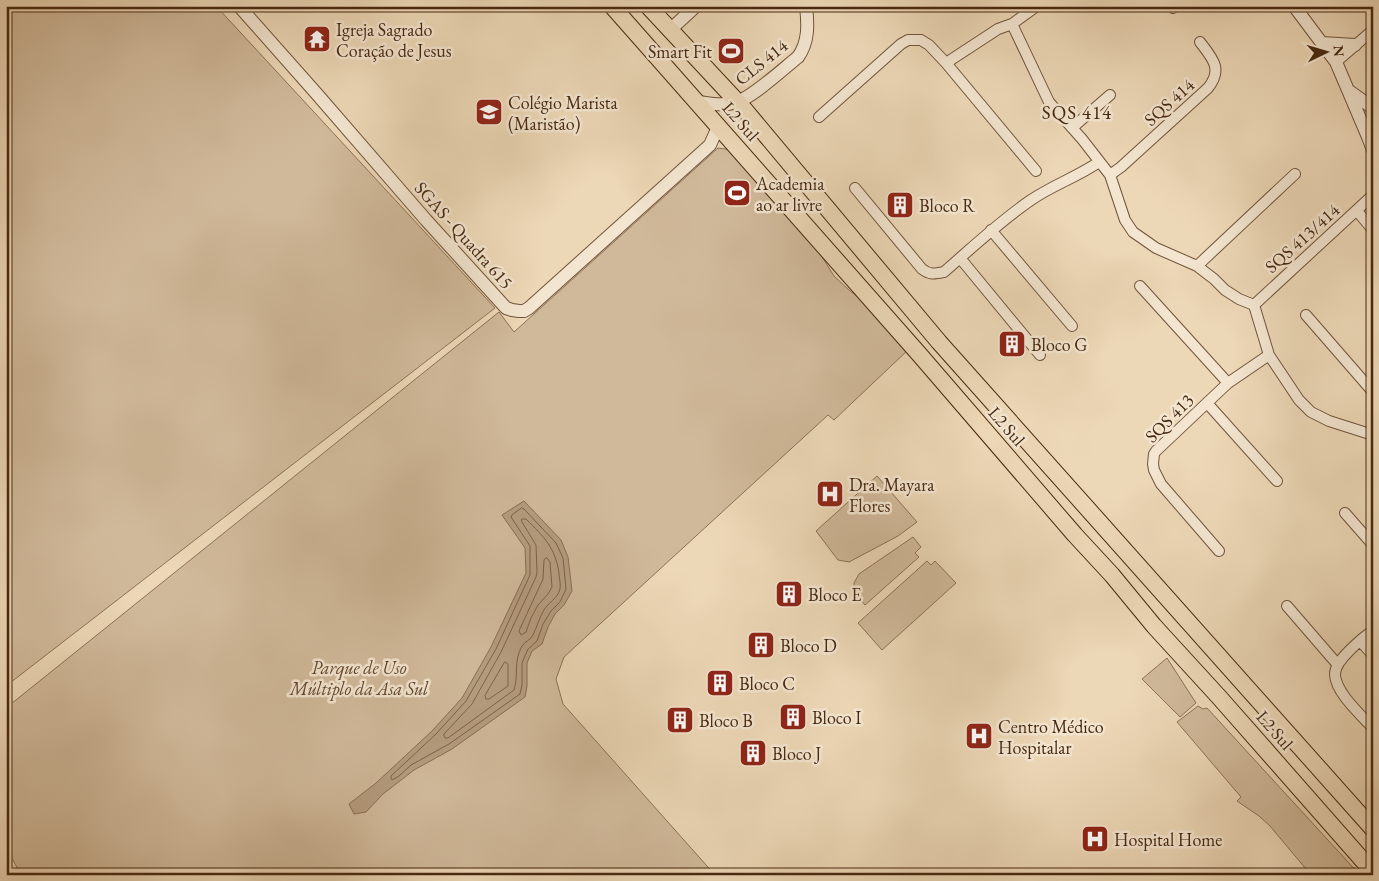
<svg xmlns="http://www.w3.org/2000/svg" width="1379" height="881" viewBox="0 0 1379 881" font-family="'EB Garamond',serif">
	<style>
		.green { fill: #d0b99a; stroke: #8c7155 }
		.water { fill: #b49c7e; stroke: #886e52 }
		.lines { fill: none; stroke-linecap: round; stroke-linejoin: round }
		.shore { stroke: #7e6247; stroke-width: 1 }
		.minor-casing { stroke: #70543a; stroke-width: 12 }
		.tertiary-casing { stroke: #70543a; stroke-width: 14 }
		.primary-casing { stroke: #472910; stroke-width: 18 }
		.minor { stroke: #f3e5d0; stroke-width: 10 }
		.tertiary { stroke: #f3e5d0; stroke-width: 12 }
		.primary { stroke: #ecd7b6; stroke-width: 16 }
		.labels { text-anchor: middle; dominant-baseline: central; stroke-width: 5; stroke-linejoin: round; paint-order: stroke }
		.poi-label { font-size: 18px; fill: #472910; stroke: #f3e5d0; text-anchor: start }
		.street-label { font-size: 18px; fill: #472910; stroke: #f3e5d0 }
		.park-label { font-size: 18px; font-style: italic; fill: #62462c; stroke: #f3e5d0 }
		.neighbourhood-label { font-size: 19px; letter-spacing: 1px; fill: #472910; stroke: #f3e5d0 }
	</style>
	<rect width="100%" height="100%" fill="#ecd7b6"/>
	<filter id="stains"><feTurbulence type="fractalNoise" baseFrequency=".004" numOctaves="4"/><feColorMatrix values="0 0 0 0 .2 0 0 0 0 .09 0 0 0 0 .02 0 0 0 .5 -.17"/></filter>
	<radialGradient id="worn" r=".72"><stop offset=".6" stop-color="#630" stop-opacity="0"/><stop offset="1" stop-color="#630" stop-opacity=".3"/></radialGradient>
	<path class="green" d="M6,6H216L495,308L6,686Z
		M718,148L733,150L811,239L834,276L850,291L868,304L908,350L834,420L828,415L564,657L556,679L563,704L715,875H21L6,847V708L499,312L514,332Z
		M877,476L917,522L898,536L849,562L838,560L816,531Z
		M913,537L921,547L915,553L919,557L865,605L854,592V583L859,574Z
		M927,561L931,565L935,561L956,583L882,650L858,623Z
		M1167,658L1196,703L1180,717L1142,679Z
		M1198,706L1203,709L1207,708L1360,875H1311L1270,826L1259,816L1237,801L1241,797L1177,722Z"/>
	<path class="water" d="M524,501L561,540L568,557L572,591L564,605L555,614L548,627L542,644L532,651L527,663V686L525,697L452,749L414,770L383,794L366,812L354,814L349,804L376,783L432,731L462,698L491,647L526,573L525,548L502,515Z"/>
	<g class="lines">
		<path class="shore" d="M522,508L524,509L556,543L563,558L566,589L560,602L551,611L543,624L537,641L528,649L522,663V685L520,694L449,744L411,765L399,776L392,780L391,778V776L436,734L466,701L496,649L530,575V546L511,517L512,515Z
			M522,519H526C544,537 555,547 559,573C559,578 561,584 560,589C558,598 548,603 544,610C539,618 537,627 533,635C531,640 525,641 522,646C513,662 519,674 514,690L448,738H445L444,736V734L472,704L501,652L536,577L537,572L536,545L522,522Z
			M547,558L550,562L552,587L548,594L538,605L531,618L526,632L521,635L519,631L543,579L544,560Z
			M505,662L508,664V686L489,699H486L485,696Z"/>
		<g class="minor-casing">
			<path id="minor" d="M1172,6L1173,8
				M1012,24L1049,102L1082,139L1110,175L1125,220L1133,232L1156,248L1197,266L1214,279L1225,290L1239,299L1254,305
				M1336,62L1373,30
				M946,63L998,29L1012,24L1037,6
				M819,117L901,44L908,40H921L929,45L946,63L1036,171
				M1072,128L1110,95
				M1110,175L1121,167L1208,88C1223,69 1213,59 1200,42
				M855,188L922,269C930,275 934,274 944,272C973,247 1000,221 1031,200C1053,185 1077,177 1099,162
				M1357,211L1373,230
				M991,230L1072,326
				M960,258L1040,355
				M1197,266L1295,174
				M1140,286L1228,383
				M1254,305L1269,355L1299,400L1311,412L1329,421L1373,435
				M1254,305L1373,195
				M1306,315L1373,392
				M1207,403L1277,481
				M1345,513L1373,545
				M1219,551L1161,484L1154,470L1153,464L1154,454L1156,451L1228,383L1269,355
				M1287,606L1338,665
				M1373,631C1364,636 1356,644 1349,651C1343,657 1335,666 1335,674C1335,692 1361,715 1373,728
				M1360,641L1373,655"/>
		</g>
		<g class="tertiary-casing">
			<path id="tertiary" d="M239,6L316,93L426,220L506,308L512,310L519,311H524L529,308L710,145L718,127
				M1294,6L1336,62L1368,137
				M670,30L696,6
				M1322,43L1355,45
				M1349,91L1373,108
				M698,102C711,104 724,106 737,102C754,96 783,69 798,57C809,42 808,24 806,6
				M1373,123L1370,125L1368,137L1373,150"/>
		</g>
		<g class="primary-casing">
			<path id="primary" d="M612,6L919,354L1075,535L1112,575L1154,626L1219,697L1373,872
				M648,6L744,109L939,342L1373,829"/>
		</g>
		<use href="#minor" class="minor"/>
		<use href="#tertiary" class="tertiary"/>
		<use href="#primary" class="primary"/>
	</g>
	<defs>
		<g id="temple-square" transform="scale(1.4375)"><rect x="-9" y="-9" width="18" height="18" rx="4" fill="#8f2418" stroke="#f3e5d0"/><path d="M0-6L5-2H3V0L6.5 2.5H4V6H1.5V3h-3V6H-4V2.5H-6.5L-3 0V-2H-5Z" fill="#fff"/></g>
		<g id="stadium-square" transform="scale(1.4375)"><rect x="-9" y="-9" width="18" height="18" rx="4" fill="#8f2418" stroke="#f3e5d0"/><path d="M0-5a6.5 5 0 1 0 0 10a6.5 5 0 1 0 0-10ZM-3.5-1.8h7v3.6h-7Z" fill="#fff"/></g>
		<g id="university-square" transform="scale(1.4375)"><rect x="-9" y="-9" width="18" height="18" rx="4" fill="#8f2418" stroke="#f3e5d0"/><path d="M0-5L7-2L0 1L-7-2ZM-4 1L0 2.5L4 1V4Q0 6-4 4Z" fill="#fff"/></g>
		<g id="building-square" transform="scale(1.4375)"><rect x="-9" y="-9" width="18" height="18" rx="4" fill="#8f2418" stroke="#f3e5d0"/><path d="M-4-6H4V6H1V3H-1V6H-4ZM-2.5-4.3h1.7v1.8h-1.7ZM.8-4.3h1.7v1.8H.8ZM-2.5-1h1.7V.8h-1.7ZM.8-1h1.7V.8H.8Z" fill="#fff"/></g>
		<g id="hospital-square" transform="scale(1.4375)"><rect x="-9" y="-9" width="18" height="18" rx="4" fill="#8f2418" stroke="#f3e5d0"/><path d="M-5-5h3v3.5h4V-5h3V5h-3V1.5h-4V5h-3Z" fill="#fff"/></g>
	</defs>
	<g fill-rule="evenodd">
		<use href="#temple-square" x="317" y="39"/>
		<use href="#stadium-square" x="731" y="51"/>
		<use href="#university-square" x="489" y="112"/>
		<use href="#stadium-square" x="737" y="193"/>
		<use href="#building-square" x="900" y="205"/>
		<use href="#building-square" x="1012" y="344"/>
		<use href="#hospital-square" x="830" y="494"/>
		<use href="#building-square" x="789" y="594"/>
		<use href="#building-square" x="761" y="645"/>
		<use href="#building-square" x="720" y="683"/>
		<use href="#building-square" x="793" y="717"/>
		<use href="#building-square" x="680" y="720"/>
		<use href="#hospital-square" x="979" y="736"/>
		<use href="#building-square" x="753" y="753"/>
		<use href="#hospital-square" x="1095" y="839"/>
	</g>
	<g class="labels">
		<g class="poi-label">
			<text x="336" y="29">Igreja Sagrado<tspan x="336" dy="21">Coração de Jesus</tspan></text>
			<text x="712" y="51" text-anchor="end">Smart Fit</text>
			<text x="508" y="102">Colégio Marista<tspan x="508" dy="21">(Maristão)</tspan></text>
			<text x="756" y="183">Academia<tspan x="756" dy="21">ao ar livre</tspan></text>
			<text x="919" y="205">Bloco R</text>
			<text x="1031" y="344">Bloco G</text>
			<text x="849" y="484">Dra. Mayara<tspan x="849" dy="21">Flores</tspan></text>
			<text x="808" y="594">Bloco E</text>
			<text x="780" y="645">Bloco D</text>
			<text x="739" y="683">Bloco C</text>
			<text x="812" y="717">Bloco I</text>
			<text x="699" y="720">Bloco B</text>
			<text x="998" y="726">Centro Médico<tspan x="998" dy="21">Hospitalar</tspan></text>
			<text x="772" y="753">Bloco J</text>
			<text x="1114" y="839">Hospital Home</text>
		</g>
		<g class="street-label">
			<text transform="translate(761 62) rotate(-39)">CLS 414</text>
			<text transform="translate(1169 102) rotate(-42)">SQS 414</text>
			<text transform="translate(741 121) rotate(49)">L2 Sul</text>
			<text transform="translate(464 235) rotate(48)">SGAS - Quadra 615</text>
			<text transform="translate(1302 238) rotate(-42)">SQS 413/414</text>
			<text transform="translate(1169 418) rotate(-45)">SQS 413</text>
			<text transform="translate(1007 426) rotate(49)">L2 Sul</text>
			<text transform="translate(1275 730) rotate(49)">L2 Sul</text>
		</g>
		<g class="park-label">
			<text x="359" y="667">Parque de Uso<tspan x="359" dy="21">Múltiplo da Asa Sul</tspan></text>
		</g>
		<g class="neighbourhood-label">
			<text x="1077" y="112">SQS 414</text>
		</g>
	</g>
	<rect width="1379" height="881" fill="none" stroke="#ecd7b6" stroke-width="25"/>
	<rect x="8" y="8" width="1364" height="866" fill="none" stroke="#472910" stroke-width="2.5"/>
	<rect x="12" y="12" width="1354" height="856" fill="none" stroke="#472910"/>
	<g transform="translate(1326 52) rotate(85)" stroke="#f3e5d0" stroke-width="4" paint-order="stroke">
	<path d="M0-4L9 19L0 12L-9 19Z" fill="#472910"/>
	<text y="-8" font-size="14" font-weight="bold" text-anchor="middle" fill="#472910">N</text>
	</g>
	<rect width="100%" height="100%" filter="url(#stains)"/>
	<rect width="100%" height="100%" fill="url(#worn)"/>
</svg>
